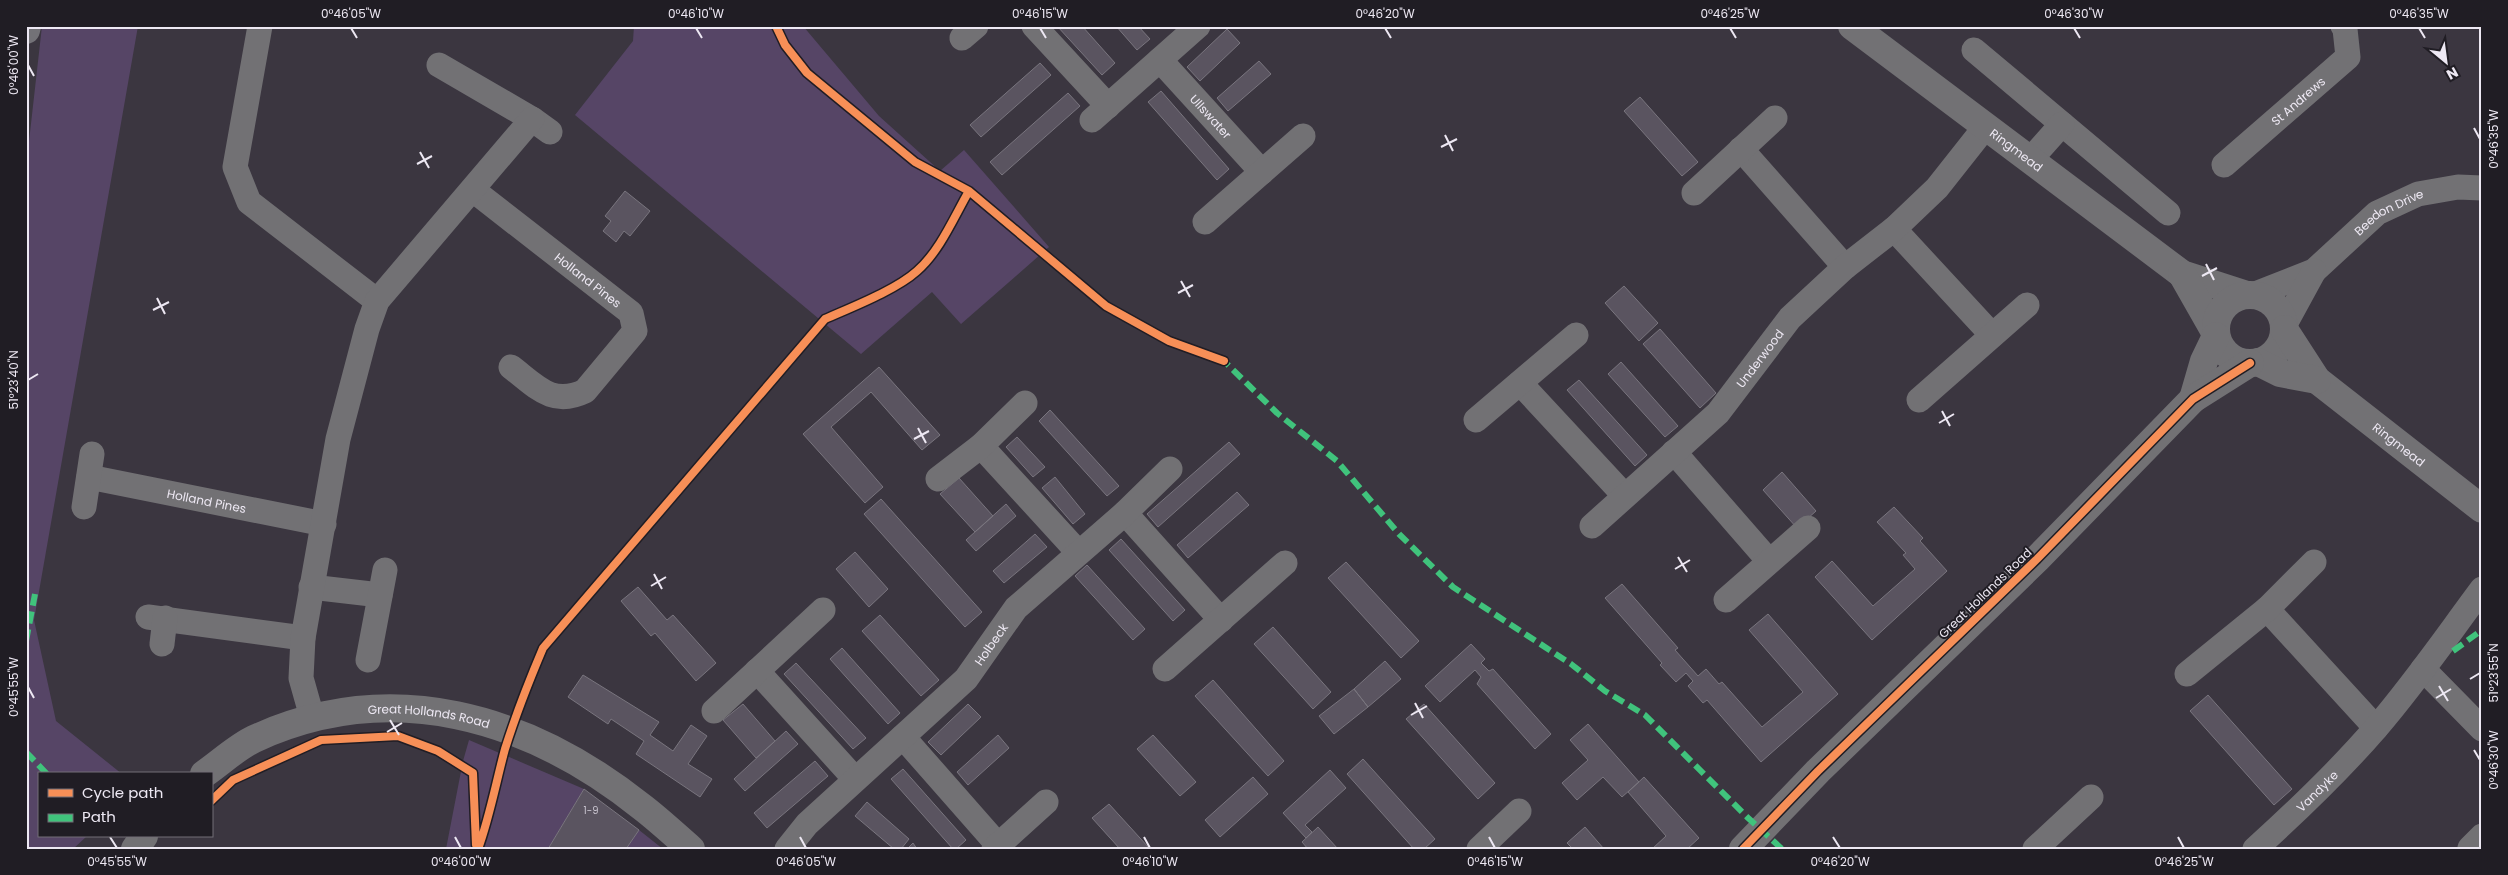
<svg xmlns="http://www.w3.org/2000/svg" width="2508" height="875" viewBox="0 0 2508 875" font-family="Poppins,sans-serif">
	<style>
		.green { fill: #564566 }
		.building { fill: #5a5460; stroke: #79757e }
		.lines { fill: none; stroke-linecap: round; stroke-linejoin: round }
		.minor { stroke: #727174; stroke-width: 25 }
		.tertiary { stroke: #727174; stroke-width: 28 }
		.primary { stroke: #737277; stroke-width: 28 }
		.quiet { stroke: #40c37c; stroke-width: 6; stroke-dasharray: 12 6; stroke-linecap: butt }
		.cycleway-casing { stroke: #201d24; stroke-width: 11 }
		.cycleway { stroke: #f78f57; stroke-width: 8 }
		.ticks { fill: none; stroke: #ede8f3; stroke-width: 2 }
		.labels { text-anchor: middle; dominant-baseline: central; stroke-width: 4; stroke-linejoin: round; paint-order: stroke }
		.number-label { font-size: 10px; fill: #c8c3ce }
		.street-label { font-size: 12px; fill: #ede8f3; stroke: #201d24 }
		.neatline { fill: none; stroke: #ede8f3; stroke-width: 2 }
		.ticks-label { font-size: 12px; text-anchor: middle; fill: #ede8f3 }
	</style>
	<rect width="100%" height="100%" fill="#3b3640"/>
	<path class="green" d="M42,26H138L34,620L56,721L122,774H39V836H87L73,849H26V168Z
		M634,26H803L879,116L940,171L964,150L1049,247L961,324L932,292L861,354L575,115L633,41Z
		M469,740L584,789L548,849H446L463,761Z
		M639,830L663,849H626Z"/>
	<path class="building" d="M1057,26H1082L1115,63L1102,75Z
		M1116,26H1138L1150,39L1137,50Z
		M1227,29L1240,43L1200,81L1187,67Z
		M1259,61L1271,74L1228,111L1217,98Z
		M1040,63L1051,75L981,137L970,125Z
		M1161,91L1229,169L1217,180L1148,102Z
		M1068,93L1080,106L1002,175L990,162Z
		M1640,97L1698,162L1682,176L1624,111Z
		M625,191L650,211L630,236L624,231L616,242L603,231L611,221L605,216Z
		M1624,286L1658,323L1639,341L1605,303Z
		M1660,329L1716,393L1700,408L1643,344Z
		M1621,362L1678,426L1665,437L1608,374Z
		M879,367L940,435L922,450L871,392L831,427L883,487L865,503L803,434Z
		M1579,380L1647,455L1635,466L1567,390Z
		M1050,410L1119,486L1107,496L1039,421Z
		M1017,437L1045,467L1033,477L1006,447Z
		M1229,442L1240,454L1158,527L1147,514Z
		M1782,472L1816,511L1797,528L1763,490Z
		M1055,477L1085,514L1073,524L1042,488Z
		M959,478L993,516L975,532L940,494Z
		M1237,492L1249,505L1188,558L1177,545Z
		M881,499L982,612L965,627L864,514Z
		M1006,504L1016,516L976,551L966,540Z
		M1894,507L1923,538L1920,541L1947,571L1872,640L1815,577L1832,561L1873,606L1915,569L1903,555L1906,553L1877,522Z
		M1035,534L1047,547L1004,583L993,571Z
		M1121,539L1185,610L1173,621L1109,550Z
		M855,552L888,589L869,607L836,569Z
		M1346,562L1419,641L1401,658L1328,578Z
		M1087,565L1145,629L1133,640L1075,576Z
		M1622,584L1678,648L1675,650L1698,676L1706,669L1719,684L1722,682L1762,727L1803,692L1749,630L1768,614L1838,694L1761,762L1707,700L1703,703L1688,686L1693,681L1686,673L1676,682L1660,665L1662,663L1605,598Z
		M638,587L667,620L673,615L716,663L696,681L655,633L651,636L621,601Z
		M880,615L939,680L921,696L862,631Z
		M1273,627L1331,692L1313,709L1254,644Z
		M1471,644L1485,659L1481,663L1489,671L1493,669L1551,734L1535,749L1477,684L1481,677L1475,670L1440,702L1425,686Z
		M842,648L900,713L888,724L830,659Z
		M1385,661L1401,679L1368,707L1354,689Z
		M796,663L866,738L853,749L784,674Z
		M583,675L659,722L650,735L673,751L691,725L707,736L688,764L712,779L700,797L636,754L644,741L611,719L608,724L568,697Z
		M1213,680L1284,761L1268,776L1195,696Z
		M1354,689L1368,707L1334,734L1319,716Z
		M2208,695L2292,789L2274,805L2190,711Z
		M743,704L775,741L756,758L723,720Z
		M968,704L981,717L941,755L928,742Z
		M1424,704L1495,783L1478,799L1406,719Z
		M1588,724L1639,782L1622,797L1603,777L1577,800L1562,783L1588,760L1570,740Z
		M786,731L798,744L745,791L734,779Z
		M998,735L1009,748L968,785L957,772Z
		M1153,735L1196,782L1180,796L1137,749Z
		M1363,759L1435,839L1424,849H1414L1347,774Z
		M815,761L828,776L767,828L754,813Z
		M903,769L966,840L956,849H953L891,779Z
		M1330,770L1346,788L1305,825L1312,832L1306,838L1283,813Z
		M1253,777L1268,794L1220,837L1205,820Z
		M1644,777L1699,838L1687,849H1652L1666,836L1628,792Z
		M584,789L639,830L626,849H548Z
		M867,802L909,839L901,849H894L855,816Z
		M1109,804L1150,849H1120L1092,818Z
		M1318,827L1338,849H1308L1302,842Z
		M1585,827L1604,849H1573L1567,843Z
		M913,843L917,849H907Z"/>
	<g class="lines">
		<g class="minor">
			<path d="M260,26L235,167L249,202L377,301"/>
			<path d="M1034,26L1108,106"/>
			<path d="M962,38L976,26"/>
			<path d="M1974,50L2168,213"/>
			<path id="s1" d="M1160,60L1262,172"/>
			<path d="M439,65L532,119L550,132"/>
			<path d="M1092,120L1198,26"/>
			<path d="M1741,149L1845,267"/>
			<path d="M2030,160L2062,124"/>
			<path id="s2" d="M2224,165L2348,57L2345,29L2343,26"/>
			<path id="s3" d="M473,190L631,313L635,331L585,391C552,407 536,386 511,367"/>
			<path d="M1694,193L1775,118"/>
			<path d="M1205,222L1303,136"/>
			<path d="M1894,229L1992,335"/>
			<path id="s4" d="M2253,295L2314,271L2377,213L2418,194L2458,187L2482,188"/>
			<path d="M2284,326L2314,271"/>
			<path d="M1520,383L1624,495"/>
			<path d="M1919,400L2027,305"/>
			<path d="M1476,420L1576,335"/>
			<path d="M981,446L1078,552"/>
			<path d="M1674,452L1769,561"/>
			<path id="s5" d="M89,477L324,524"/>
			<path d="M938,479L981,446L1025,403"/>
			<path d="M84,507L92,454"/>
			<path d="M1125,513L1221,620"/>
			<path id="s6" d="M1592,526L1718,413L1790,318L1845,267L1894,229L1937,188L1986,126"/>
			<path d="M311,587L380,595"/>
			<path d="M1726,600L1808,528"/>
			<path d="M2267,609L2376,728"/>
			<path d="M148,617L303,638"/>
			<path d="M162,644L165,618"/>
			<path d="M368,660L385,570"/>
			<path d="M1165,669L1285,563"/>
			<path d="M2423,669L2482,729"/>
			<path d="M757,671L855,779"/>
			<path d="M2187,674L2267,609L2314,562"/>
			<path d="M714,711L823,610"/>
			<path d="M312,717L301,678L303,638L338,439L367,329L377,301L532,119"/>
			<path d="M903,737L998,845"/>
			<path d="M2470,848L2482,836"/>
			<path id="s7" d="M787,849L807,824L966,679L1016,608L1125,513L1170,469"/>
			<path d="M994,849L1046,802"/>
			<path d="M1479,849L1519,811"/>
			<path d="M2035,849L2091,797"/>
			<path id="s8" d="M2255,849C2297,811 2339,771 2376,728C2414,684 2447,636 2482,589"/>
		</g>
		<g class="tertiary">
			<path id="s9" d="M1852,26L2182,274L2247,295"/>
			<path d="M2182,274L2215,332"/>
			<circle cx="2250" cy="329" r="34"/>
			<path id="s10" d="M2284,329L2317,380L2482,509"/>
			<path d="M2258,362L2280,373L2317,380"/>
			<path d="M2193,399L2204,361L2216,336"/>
			<path id="s11" d="M204,774C220,763 237,747 254,739C391,676 528,716 642,807C659,820 675,835 691,849"/>
			<path d="M135,849L144,836"/>
			<path d="M1743,849L1818,771L2037,559L2193,399L2250,363"/>
		</g>
		<path class="primary" d="M26,30L27,26"/>
		<path class="quiet" d="M1219,359L1224,361L1277,413L1337,461L1399,534L1453,587L1571,664L1605,691L1645,715L1747,817L1782,849
			M26,641L35,594
			M2453,651L2482,630
			M26,752L47,774"/>
		<g class="cycleway-casing">
			<path id="cycleway" d="M776,26L785,45L807,73L915,162L969,191L1106,306L1169,341L1224,361
				M211,801L233,780L321,740L398,736L438,751L473,773L476,845L478,846
				M478,849C490,816 496,782 505,749C516,714 529,681 543,648L825,319C852,307 896,290 917,271C940,251 954,217 969,191
				M1743,849L1818,771L2037,559L2193,399L2250,363"/>
		</g>
		<use href="#cycleway" class="cycleway"/>
	</g>
	<path class="ticks" d="M351,28L357,38M696,28L702,38M1040,28L1046,38M1385,28L1391,38M1730,28L1736,38M2074,28L2080,38M2419,28L2425,38M28,65L34,76M2474,128L2480,139M1445,135L1453,151M1441,147L1457,139M420,152L429,168M417,164L432,156M2206,264L2214,280M2202,276L2217,268M1181,281L1190,297M1178,293L1193,285M157,298L165,314M153,310L169,302M28,380L38,374M1942,411L1950,426M1939,423L1954,414M918,428L926,443M914,439L929,431M1678,557L1687,572M1675,569L1690,560M654,574L662,589M651,586L666,577M2470,679L2480,673M2439,686L2448,701M28,687L34,698M2436,698L2451,689M1415,703L1423,718M1411,715L1427,706M390,720L399,735M387,732L402,723M2474,750L2480,760M110,837L117,848M455,837L461,848M800,837L806,848M1144,837L1150,848M1489,837L1495,848M1833,837L1840,848M2178,837L2184,848"/>
	<g class="labels">
		<g class="number-label">
			<text x="591" y="810">1-9</text>
		</g>
		<g class="street-label">
			<text stroke="none"><textPath href="#s2" startOffset="98">St Andrews</textPath></text>
			<text stroke="none"><textPath href="#s1" startOffset="76">Ullswater</textPath></text>
			<text stroke="none"><textPath href="#s9" startOffset="206">Ringmead</textPath></text>
			<text stroke="none"><textPath href="#s4" startOffset="162">Beedon Drive</textPath></text>
			<text stroke="none"><textPath href="#s3" startOffset="146">Holland Pines</textPath></text>
			<text stroke="none"><textPath href="#s6" startOffset="238">Underwood</textPath></text>
			<text stroke="none"><textPath href="#s10" startOffset="165">Ringmead</textPath></text>
			<text stroke="none"><textPath href="#s5" startOffset="120">Holland Pines</textPath></text>
			<text transform="translate(1985 593) rotate(-44)">Great Hollands Road</text>
			<text stroke="none"><textPath href="#s7" startOffset="290">Holbeck</textPath></text>
			<text stroke="none"><textPath href="#s11" startOffset="241">Great Hollands Road</textPath></text>
			<text stroke="none"><textPath href="#s8" startOffset="85">Vandyke</textPath></text>
		</g>
	</g>
	<rect width="2508" height="875" fill="none" stroke="#201d24" stroke-width="55"/>
	<rect x="38" y="772" width="175" height="65" fill="#201d24" stroke="#726e77"/>
	<rect x="48" y="789" width="25" height="8" fill="#f78f57" stroke="#726e77"/>
	<text x="82" y="798" font-size="15" fill="#ede8f3">Cycle path</text>
	<rect x="48" y="814" width="25" height="8" fill="#40c37c" stroke="#726e77"/>
	<text x="82" y="822" font-size="15" fill="#ede8f3">Path</text>
	<g transform="translate(2446 62) rotate(151)" stroke="#201d24" stroke-width="4" paint-order="stroke">
	<path d="M0-4L9 19L0 12L-9 19Z" fill="#ede8f3"/>
	<text y="-8" font-size="14" font-weight="bold" text-anchor="middle" fill="#ede8f3">N</text>
	</g>
	<rect x="28" y="28" width="2452" height="820" class="neatline"/>
	<g class="ticks-label">
		<text x="351" y="18">0°46'05"W</text>
		<text x="696" y="18">0°46'10"W</text>
		<text x="1040" y="18">0°46'15"W</text>
		<text x="1385" y="18">0°46'20"W</text>
		<text x="1730" y="18">0°46'25"W</text>
		<text x="2074" y="18">0°46'30"W</text>
		<text x="2419" y="18">0°46'35"W</text>
		<text transform="translate(14 65) rotate(-90)" y="4">0°46'00"W</text>
		<text transform="translate(2494 139) rotate(-90)" y="4">0°46'35"W</text>
		<text transform="translate(14 380) rotate(-90)" y="4">51°23'40"N</text>
		<text transform="translate(2494 673) rotate(-90)" y="4">51°23'55"N</text>
		<text transform="translate(14 687) rotate(-90)" y="4">0°45'55"W</text>
		<text transform="translate(2494 760) rotate(-90)" y="4">0°46'30"W</text>
		<text x="117" y="866">0°45'55"W</text>
		<text x="461" y="866">0°46'00"W</text>
		<text x="806" y="866">0°46'05"W</text>
		<text x="1150" y="866">0°46'10"W</text>
		<text x="1495" y="866">0°46'15"W</text>
		<text x="1840" y="866">0°46'20"W</text>
		<text x="2184" y="866">0°46'25"W</text>
	</g>
</svg>
